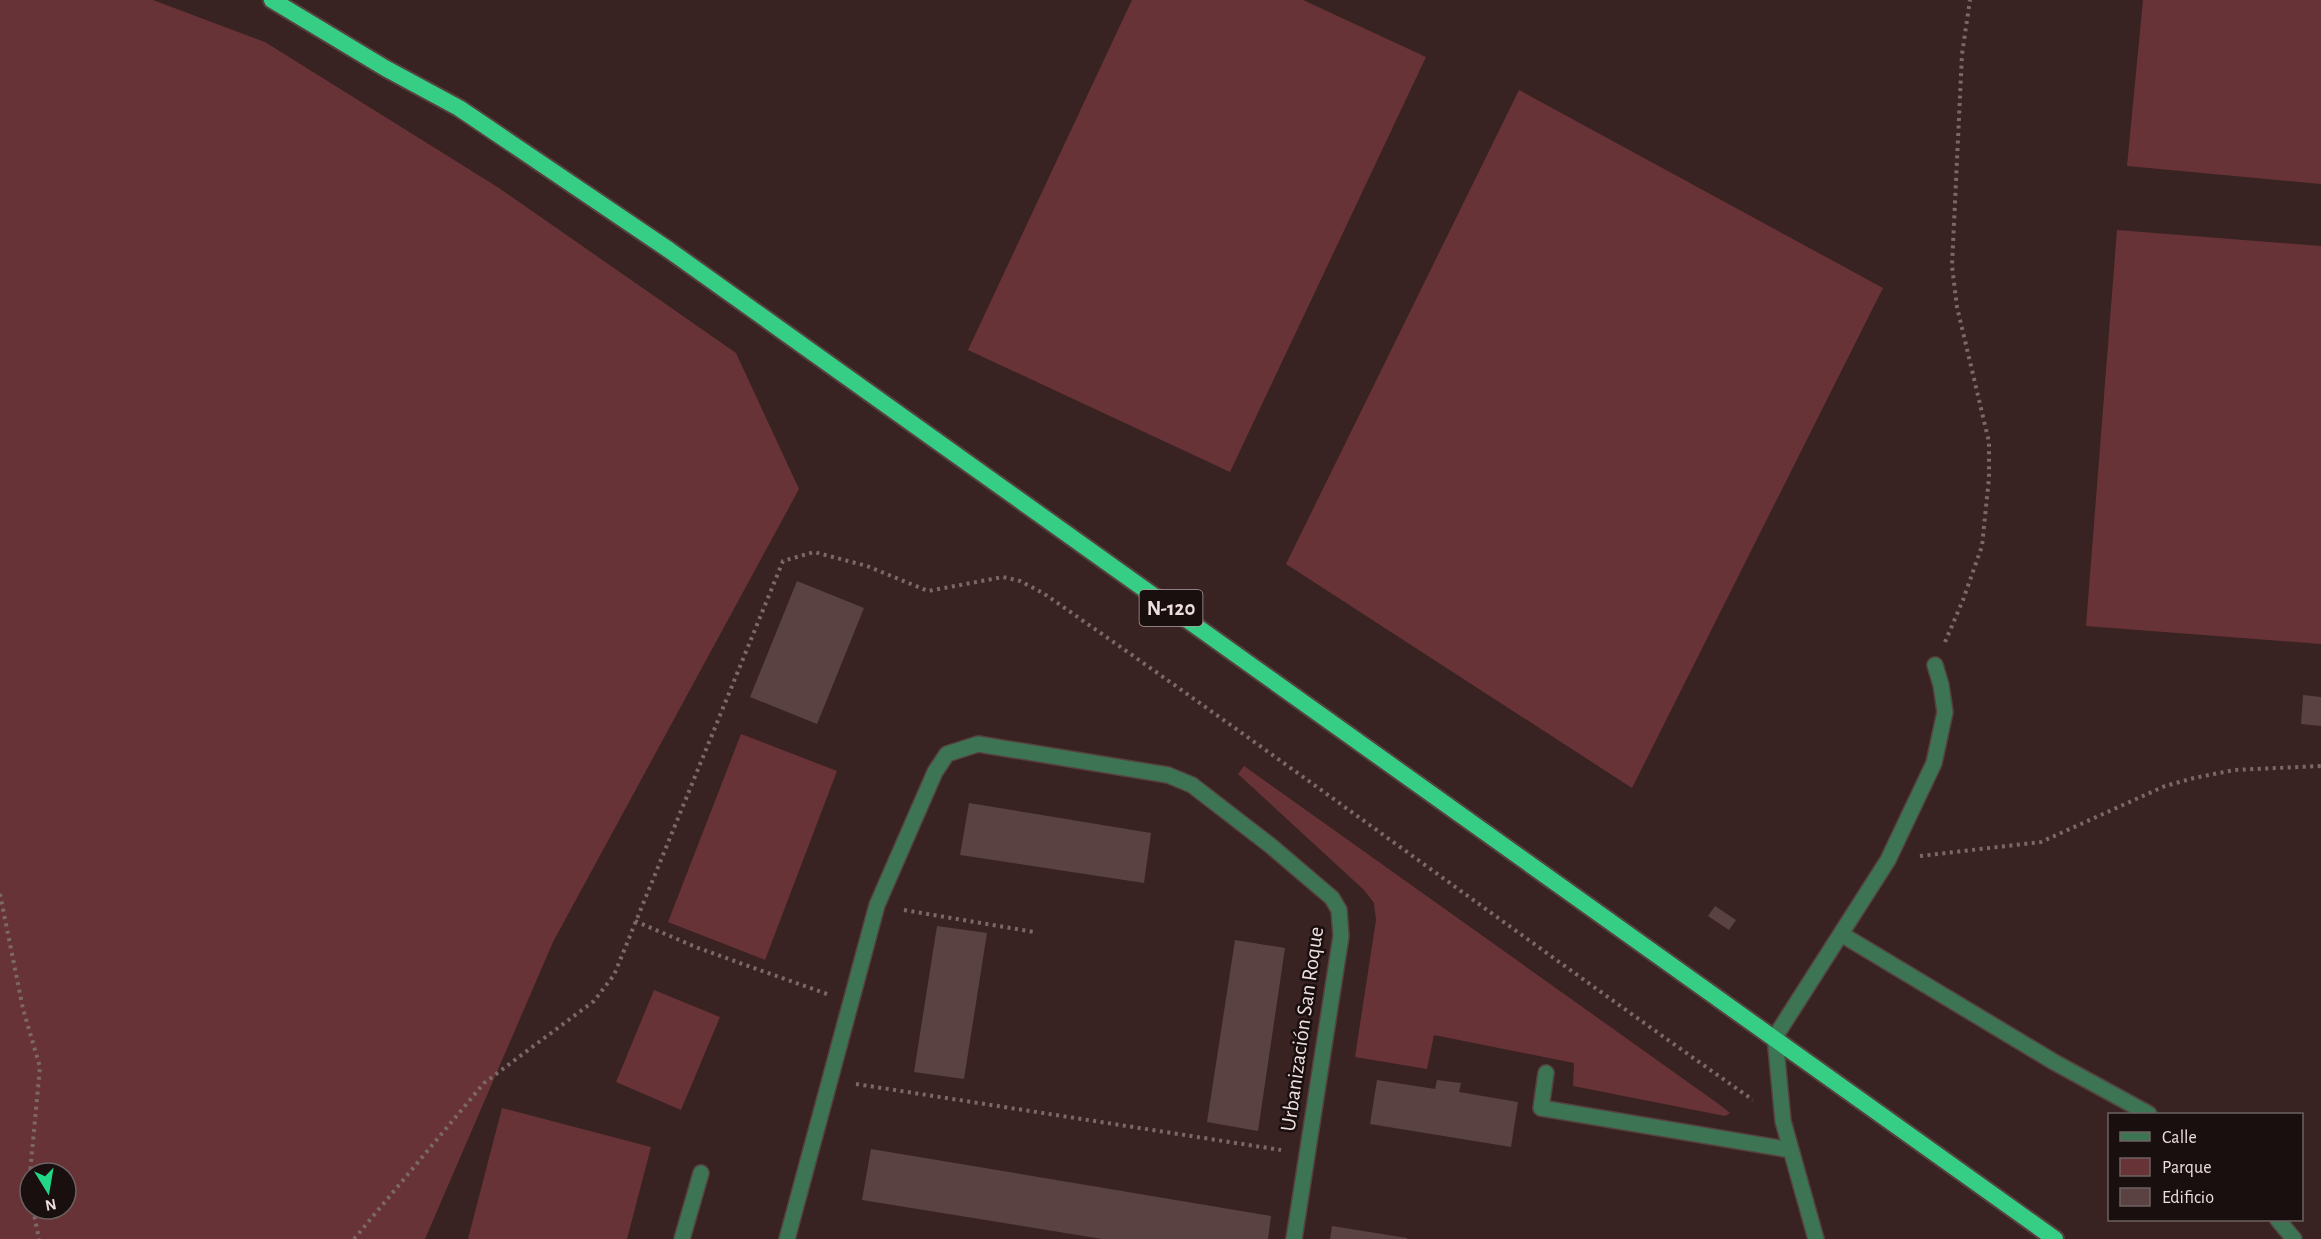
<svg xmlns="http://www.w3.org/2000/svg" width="2321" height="1239" viewBox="0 0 2321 1239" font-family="'Alegreya Sans',sans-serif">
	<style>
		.green { fill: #683336; fill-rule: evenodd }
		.building { fill: #5b4242 }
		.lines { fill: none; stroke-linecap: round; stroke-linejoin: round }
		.service-casing { stroke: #564040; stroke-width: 18 }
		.minor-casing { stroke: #564040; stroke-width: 18 }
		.trunk-casing { stroke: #564040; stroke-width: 20 }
		.path { stroke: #7c6868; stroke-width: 4; stroke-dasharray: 3 4.5; stroke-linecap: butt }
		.service { stroke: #3c7454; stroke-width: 15 }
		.minor { stroke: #3c7454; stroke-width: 15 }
		.trunk { stroke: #36ce84; stroke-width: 16 }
		.labels { text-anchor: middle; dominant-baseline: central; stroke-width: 5; stroke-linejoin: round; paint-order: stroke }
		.shield { fill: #190f0f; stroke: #aea0a0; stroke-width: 1.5 }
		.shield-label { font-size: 21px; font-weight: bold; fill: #eedede }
		.street-label { font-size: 22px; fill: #eedede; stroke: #190f0f }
	</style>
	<rect width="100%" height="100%" fill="#392222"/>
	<path class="green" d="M0,0H153L265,42L499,188L736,353L799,489L553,942L425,1239H0ZM30,1173H66V1209H30Z
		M1132,0H1303L1426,57L1230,472L968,350Z
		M2143,0H2321V184L2127,166Z
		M1519,90L1883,288L1632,788L1286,564Z
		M2117,230L2321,246V644L2086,626Z
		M741,734L837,771L765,960L668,922Z
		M1244,766L1720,1105L1730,1113L1725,1116L1573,1086L1574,1063L1434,1035L1427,1069L1355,1057L1376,920L1374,903L1364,890L1238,774Z
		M654,990L720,1017L681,1110L616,1082Z
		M502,1108L651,1147L627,1239H468Z"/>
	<path class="building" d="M797,581L864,608L817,724L750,697Z
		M2303,695L2321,697V726L2301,724Z
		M969,803L1151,833L1144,883L960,855Z
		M1715,906L1736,920L1729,930L1708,916Z
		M937,926L987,933L964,1079L914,1072Z
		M1235,940L1285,948L1258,1131L1207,1122Z
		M1377,1080L1435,1089L1437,1080L1461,1083L1459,1092L1518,1102L1511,1147L1370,1124Z
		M871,1149L1271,1216L1268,1239H1102L862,1200Z
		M1332,1226L1407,1238V1239H1330Z"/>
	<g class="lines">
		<g class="service-casing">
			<path id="service" d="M1841,934L2054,1062L2149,1114
				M1775,1037L1888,860L1934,763L1945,712L1941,685L1935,665
				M2278,1220L2294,1239
				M682,1239L701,1173"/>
		</g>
		<g class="minor-casing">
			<path id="minor" d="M1775,1037L1783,1121L1816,1239
				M1546,1073L1541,1108L1791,1150
				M787,1239L877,905L935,772L947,754L978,744L1168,775L1192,785L1271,846L1332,898L1339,910L1341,936L1294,1239"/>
		</g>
		<g class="trunk-casing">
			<path id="trunk" d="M272,0L385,68L459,108L669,250L2055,1239"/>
		</g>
		<path class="path" d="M1945,642L1963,600L1982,546L1989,478V442L1957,307L1952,266L1962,54L1970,0
			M1920,856L2041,842L2165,786L2194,778L2234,770L2321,766
			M0,894L23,1009L40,1067L30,1173
			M904,910L1034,932
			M635,921L698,948L827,994
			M856,1084L1281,1150
			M30,1177V1192
			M33,1209L39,1239
			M354,1239L484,1083L594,1001L614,975L783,561L814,552L867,566L928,591L1003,577L1020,581L1043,593C1282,758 1515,933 1753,1100"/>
		<use href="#service" class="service"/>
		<use href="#minor" class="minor"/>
		<use href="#trunk" class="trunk"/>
	</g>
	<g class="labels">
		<rect class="shield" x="1139.5" y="590" width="63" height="36" rx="4.5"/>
		<g class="shield-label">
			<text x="1171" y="608">N-120</text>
		</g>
		<g class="street-label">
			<text transform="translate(1302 1029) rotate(-82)">Urbanización San Roque</text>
		</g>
	</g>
	<rect x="2108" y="1113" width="195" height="108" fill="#190f0f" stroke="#6e6262" stroke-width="1.5"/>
	<rect x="2120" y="1132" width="30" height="9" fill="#3c7454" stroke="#6e6262" stroke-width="1.5"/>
	<text x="2162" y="1143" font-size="18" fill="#eedede">Calle</text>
	<rect x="2120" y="1158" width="30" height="18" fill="#683336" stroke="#6e6262" stroke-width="1.5"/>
	<text x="2162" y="1173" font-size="18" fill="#eedede">Parque</text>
	<rect x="2120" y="1188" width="30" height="18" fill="#5b4242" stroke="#6e6262" stroke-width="1.5"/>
	<text x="2162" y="1203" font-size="18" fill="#eedede">Edificio</text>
	<g transform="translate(48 1191) rotate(169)"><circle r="28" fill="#190f0f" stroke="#6e6262" stroke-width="1.5"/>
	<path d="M0-4.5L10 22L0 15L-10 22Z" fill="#22d887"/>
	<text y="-9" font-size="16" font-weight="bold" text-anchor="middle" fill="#eedede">N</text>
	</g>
</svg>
